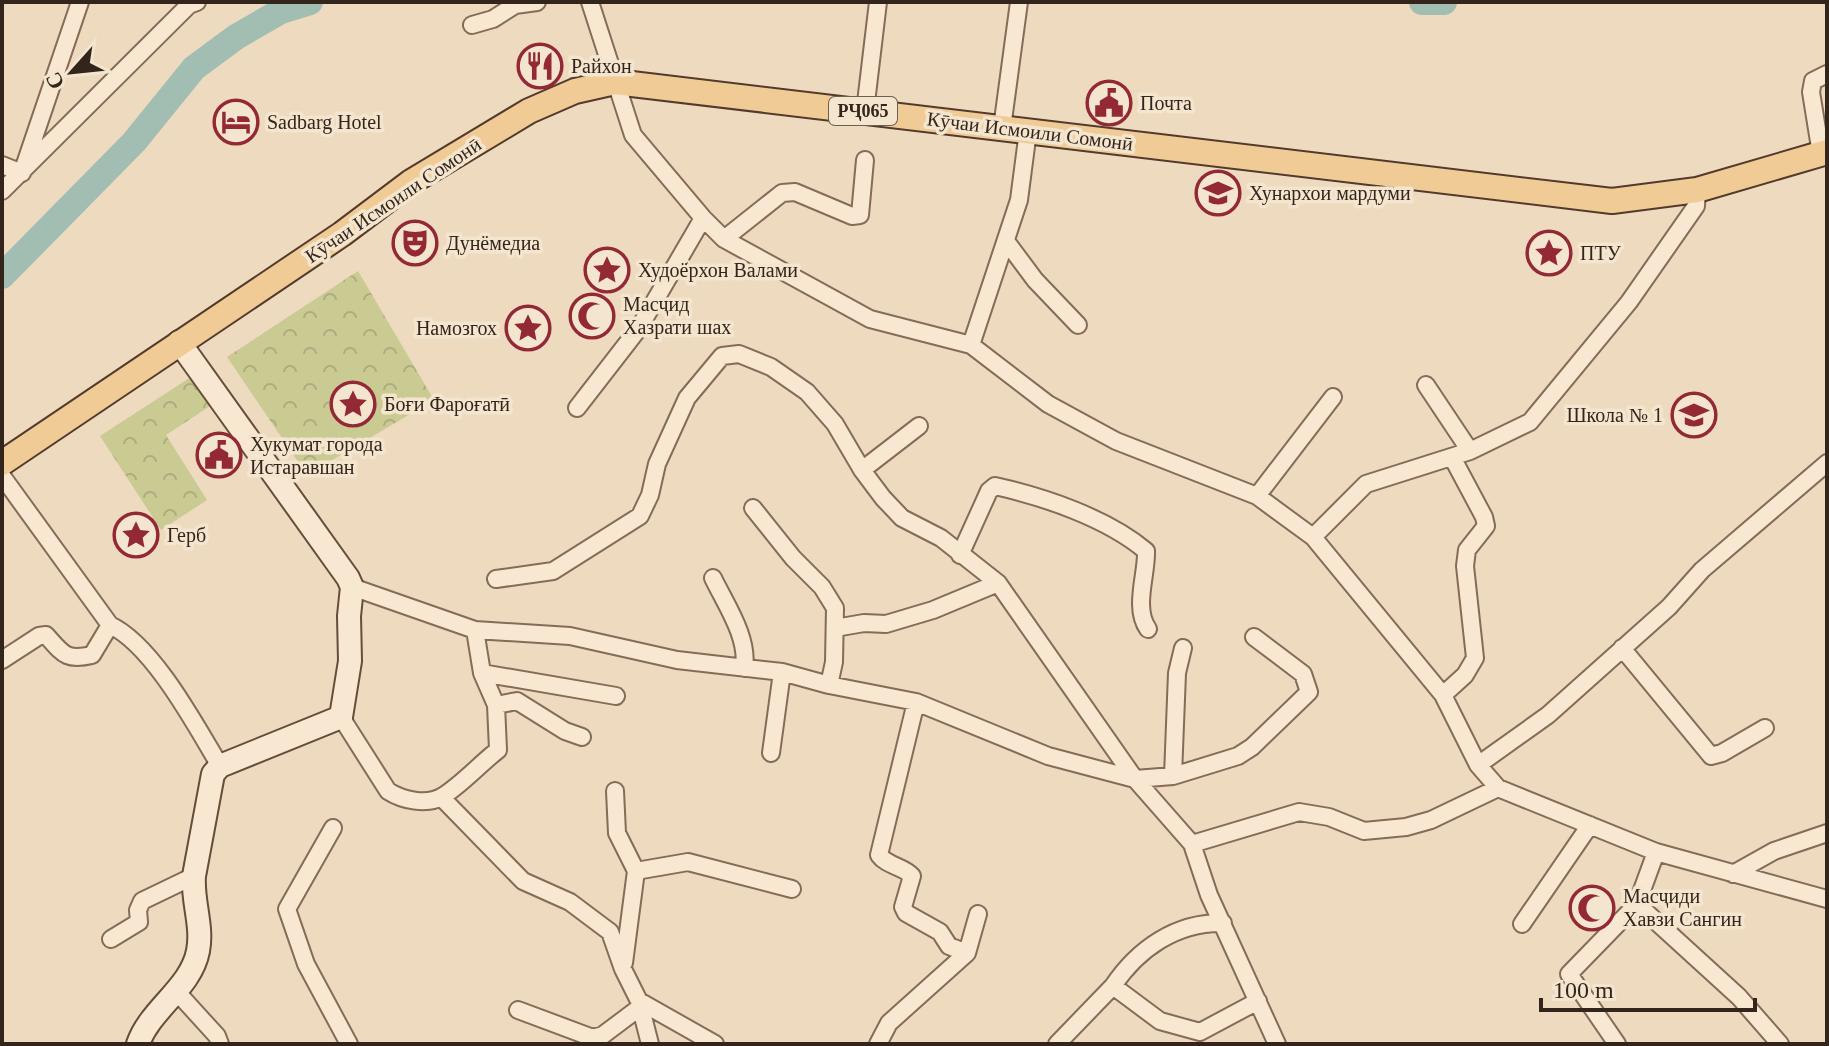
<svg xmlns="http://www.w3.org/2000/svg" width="1829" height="1046" viewBox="0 0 1829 1046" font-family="'Times New Roman',serif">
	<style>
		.park { fill: url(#park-crowns) }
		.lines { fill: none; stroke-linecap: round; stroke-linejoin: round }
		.river { stroke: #a2beb3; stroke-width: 26 }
		.minor-casing { stroke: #856b58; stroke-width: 20 }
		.secondary-casing { stroke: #664c3b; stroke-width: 26 }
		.primary-casing { stroke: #523a2c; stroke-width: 28 }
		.minor { stroke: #f8e8d1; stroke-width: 16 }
		.secondary { stroke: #f8e8d1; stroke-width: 22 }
		.primary { stroke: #f0cb96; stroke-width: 24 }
		.labels { text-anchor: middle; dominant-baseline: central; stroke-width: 7; stroke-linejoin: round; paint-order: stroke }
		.shield { fill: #f4e5ce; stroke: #6e5f51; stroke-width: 2 }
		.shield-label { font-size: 18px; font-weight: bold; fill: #34251c }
		.poi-label { font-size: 20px; fill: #34251c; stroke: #f4e5ce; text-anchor: start }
		.street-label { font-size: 20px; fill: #34251c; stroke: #f4e5ce }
	</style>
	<defs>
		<pattern id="park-crowns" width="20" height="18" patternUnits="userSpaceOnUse" patternTransform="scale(2)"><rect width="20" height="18" fill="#caca93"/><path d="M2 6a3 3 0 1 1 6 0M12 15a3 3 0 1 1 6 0" fill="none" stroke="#aead7e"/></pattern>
	</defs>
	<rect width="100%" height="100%" fill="#eddabf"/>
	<path class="park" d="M358,271L434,400L307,475L227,357Z
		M191,377L210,406L166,435L207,500L161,530L100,436Z"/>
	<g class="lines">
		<path class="river" d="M1422,2H1444
			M2,276L134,142L194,68L236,37L281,11L310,2"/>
		<g class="minor-casing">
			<path id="minor" d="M590,2L633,135L703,218L724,239L870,319L971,345L1048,404L1116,441L1257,496L1313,537L1443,695L1478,765L1498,788L1656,852L1827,899
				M472,25L493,19L515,5L537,2
				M865,111L878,2
				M1002,128L1019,2
				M1821,154L1811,92L1813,81L1827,74
				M2,165L22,173L80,2
				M2,191L189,5L197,2
				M724,239L782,193L795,192L852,216L860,215L865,160
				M1006,241L1035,280L1078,325
				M971,345L1019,200L1028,131
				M1426,385L1470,451
				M577,408L639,328L703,218
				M862,470L919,426
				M2,476L110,625
				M1257,496L1333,397
				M753,508L793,558L822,587L835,608L834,662L829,685
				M1313,537L1366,484L1470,451L1530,422L1629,302L1696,206L1697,190
				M960,555L989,491L995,486C1044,497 1107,518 1146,551C1147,574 1133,608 1148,629
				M713,578C726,605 749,638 744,668
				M496,579L553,571L640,516L650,495L657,464L687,398L722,356L739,354L771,367L807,392L835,424L862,470L883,498L902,518L941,538L998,583L1135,779L1192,844L1209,895L1277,1044
				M352,587L475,630L570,636L677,660L782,672L829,685L916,702L1048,756L1135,779L1173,776L1177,673L1183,648
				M835,628L864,623L886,624L933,610L998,583
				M1622,648L1711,756L1722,753L1765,728
				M2,660L39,636L46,635C63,654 66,661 92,655L110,625C153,645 196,726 220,766
				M482,673L616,696
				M1443,695L1465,675L1475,658L1465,566L1467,550L1486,526L1484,517L1452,457
				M916,702L879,855C887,866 903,866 912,876L903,907L906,913L940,932L949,946L967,953
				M496,705L517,701L565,731L582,737
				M341,717L388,791C402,800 427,806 443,796C461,785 480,764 498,750L496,705L482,673L475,630
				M771,753L782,672
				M1478,765L1548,715L1669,607L1702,570L1827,463
				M1173,776L1238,756L1252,747L1309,692L1303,674L1254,637
				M615,791L617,833L636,871
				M441,797L523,881L570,902L610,932L623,969L639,1001L650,1044
				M333,828L287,909L306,964L349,1044
				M1192,844L1299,812L1329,817L1364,831L1406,827L1431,820L1498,788
				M1733,874L1774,851L1827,833
				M1637,904L1739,997L1780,1044
				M1522,924L1590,825
				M111,939L139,922L138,910L142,901L194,876
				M624,963L636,871L688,862L792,889
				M1113,986C1138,949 1176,922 1223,923
				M176,991L217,1036L220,1044
				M639,1001L715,1044
				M518,1010L593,1038L603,1035L639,1008
				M878,1044L889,1023L967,953L978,914
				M1057,1044L1113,986L1160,1021L1200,1032L1258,1001
				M1617,1044L1569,974L1637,904L1656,852"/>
		</g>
		<g class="secondary-casing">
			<path id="secondary" d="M138,1044C150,1009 191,988 198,951C203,926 192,901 194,876L213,774L220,766L341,717L350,661L349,616L352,587L348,578L179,342"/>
		</g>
		<g class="primary-casing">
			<path id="primary" d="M2,463L342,234L411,182L529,111L575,91L615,82L1612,201L1697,190L1827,152"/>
		</g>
		<use href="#minor" class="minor"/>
		<use href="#secondary" class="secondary"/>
		<use href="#primary" class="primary"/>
	</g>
	<defs>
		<g id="restaurant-ring" transform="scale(2.3)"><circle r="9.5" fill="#f4e5ce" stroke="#932935" stroke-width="1.5"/><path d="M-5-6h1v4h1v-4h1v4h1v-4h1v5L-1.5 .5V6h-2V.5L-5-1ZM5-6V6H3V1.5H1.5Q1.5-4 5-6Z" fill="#932935"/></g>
		<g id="civic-ring" transform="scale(2.3)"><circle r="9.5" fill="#f4e5ce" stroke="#932935" stroke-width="1.5"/><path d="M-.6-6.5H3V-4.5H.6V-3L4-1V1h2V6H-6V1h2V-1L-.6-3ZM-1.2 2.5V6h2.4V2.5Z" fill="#932935"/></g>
		<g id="hotel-ring" transform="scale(2.3)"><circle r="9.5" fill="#f4e5ce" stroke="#932935" stroke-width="1.5"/><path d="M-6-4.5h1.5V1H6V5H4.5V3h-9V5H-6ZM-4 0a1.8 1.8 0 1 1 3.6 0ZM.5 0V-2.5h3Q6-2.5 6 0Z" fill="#932935"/></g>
		<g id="university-ring" transform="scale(2.3)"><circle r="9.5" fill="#f4e5ce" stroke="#932935" stroke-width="1.5"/><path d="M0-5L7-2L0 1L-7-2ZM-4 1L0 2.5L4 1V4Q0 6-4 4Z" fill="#932935"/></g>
		<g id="theatre-ring" transform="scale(2.3)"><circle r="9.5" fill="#f4e5ce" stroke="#932935" stroke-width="1.5"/><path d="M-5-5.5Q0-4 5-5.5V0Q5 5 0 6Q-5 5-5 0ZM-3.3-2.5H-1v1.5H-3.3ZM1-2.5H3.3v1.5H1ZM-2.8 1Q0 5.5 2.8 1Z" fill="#932935"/></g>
		<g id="sight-ring" transform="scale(2.3)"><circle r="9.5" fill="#f4e5ce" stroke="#932935" stroke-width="1.5"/><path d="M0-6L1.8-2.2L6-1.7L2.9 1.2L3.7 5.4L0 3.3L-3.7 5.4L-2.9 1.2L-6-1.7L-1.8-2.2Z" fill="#932935"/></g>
		<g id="mosque-ring" transform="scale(2.3)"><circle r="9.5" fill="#f4e5ce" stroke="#932935" stroke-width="1.5"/><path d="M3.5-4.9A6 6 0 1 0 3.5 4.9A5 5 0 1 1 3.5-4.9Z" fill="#932935"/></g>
		<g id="school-ring" transform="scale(2.3)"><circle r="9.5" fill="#f4e5ce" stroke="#932935" stroke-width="1.5"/><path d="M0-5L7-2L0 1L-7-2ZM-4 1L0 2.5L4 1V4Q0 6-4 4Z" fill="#932935"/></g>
	</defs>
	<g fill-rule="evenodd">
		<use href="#restaurant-ring" x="540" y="66"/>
		<use href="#civic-ring" x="1109" y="103"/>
		<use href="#hotel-ring" x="236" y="122"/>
		<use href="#university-ring" x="1218" y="193"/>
		<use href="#theatre-ring" x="415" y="243"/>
		<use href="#sight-ring" x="1549" y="253"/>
		<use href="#sight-ring" x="607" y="270"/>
		<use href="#mosque-ring" x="592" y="316"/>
		<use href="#sight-ring" x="528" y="328"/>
		<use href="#sight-ring" x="353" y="404"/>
		<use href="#school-ring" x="1694" y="415"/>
		<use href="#civic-ring" x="219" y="455"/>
		<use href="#sight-ring" x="136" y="535"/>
		<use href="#mosque-ring" x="1592" y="908"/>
	</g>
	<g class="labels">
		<rect class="shield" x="829" y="97" width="68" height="28" rx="6"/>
		<g class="shield-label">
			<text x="863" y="111">РҶ065</text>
		</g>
		<g class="poi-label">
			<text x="571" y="66">Райхон</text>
			<text x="1140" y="103">Почта</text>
			<text x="267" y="122">Sadbarg Hotel</text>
			<text x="1249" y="193">Хунархои мардуми</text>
			<text x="446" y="243">Дунёмедиа</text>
			<text x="1580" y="253">ПТУ</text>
			<text x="638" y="270">Худоёрхон Валами</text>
			<text x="623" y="304">Масҷид<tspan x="623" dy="23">Хазрати шах</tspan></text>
			<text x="497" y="328" text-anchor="end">Намозгох</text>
			<text x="384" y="404">Боғи Фароғатӣ</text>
			<text x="1663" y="415" text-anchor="end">Школа № 1</text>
			<text x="250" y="444">Хукумат города<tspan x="250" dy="23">Истаравшан</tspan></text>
			<text x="167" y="535">Герб</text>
			<text x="1623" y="896">Масҷиди<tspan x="1623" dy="23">Хавзи Сангин</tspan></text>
		</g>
		<g class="street-label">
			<text transform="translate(1030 131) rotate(7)">Кӯчаи Исмоили Сомонӣ</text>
			<text transform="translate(393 200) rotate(-34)">Кӯчаи Исмоили Сомонӣ</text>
		</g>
	</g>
	<rect width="1829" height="1046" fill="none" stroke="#34251c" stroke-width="8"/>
	<g transform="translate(72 72) rotate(243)" stroke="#f4e5ce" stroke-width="6" paint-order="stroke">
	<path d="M0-6L14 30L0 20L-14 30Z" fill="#34251c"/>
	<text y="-12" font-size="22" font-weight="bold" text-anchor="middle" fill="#34251c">С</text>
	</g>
	<path d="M1541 998v12h214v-12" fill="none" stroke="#34251c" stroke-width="4"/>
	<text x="1553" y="998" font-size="24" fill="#34251c" stroke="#f4e5ce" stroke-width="6" paint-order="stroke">100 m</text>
</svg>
